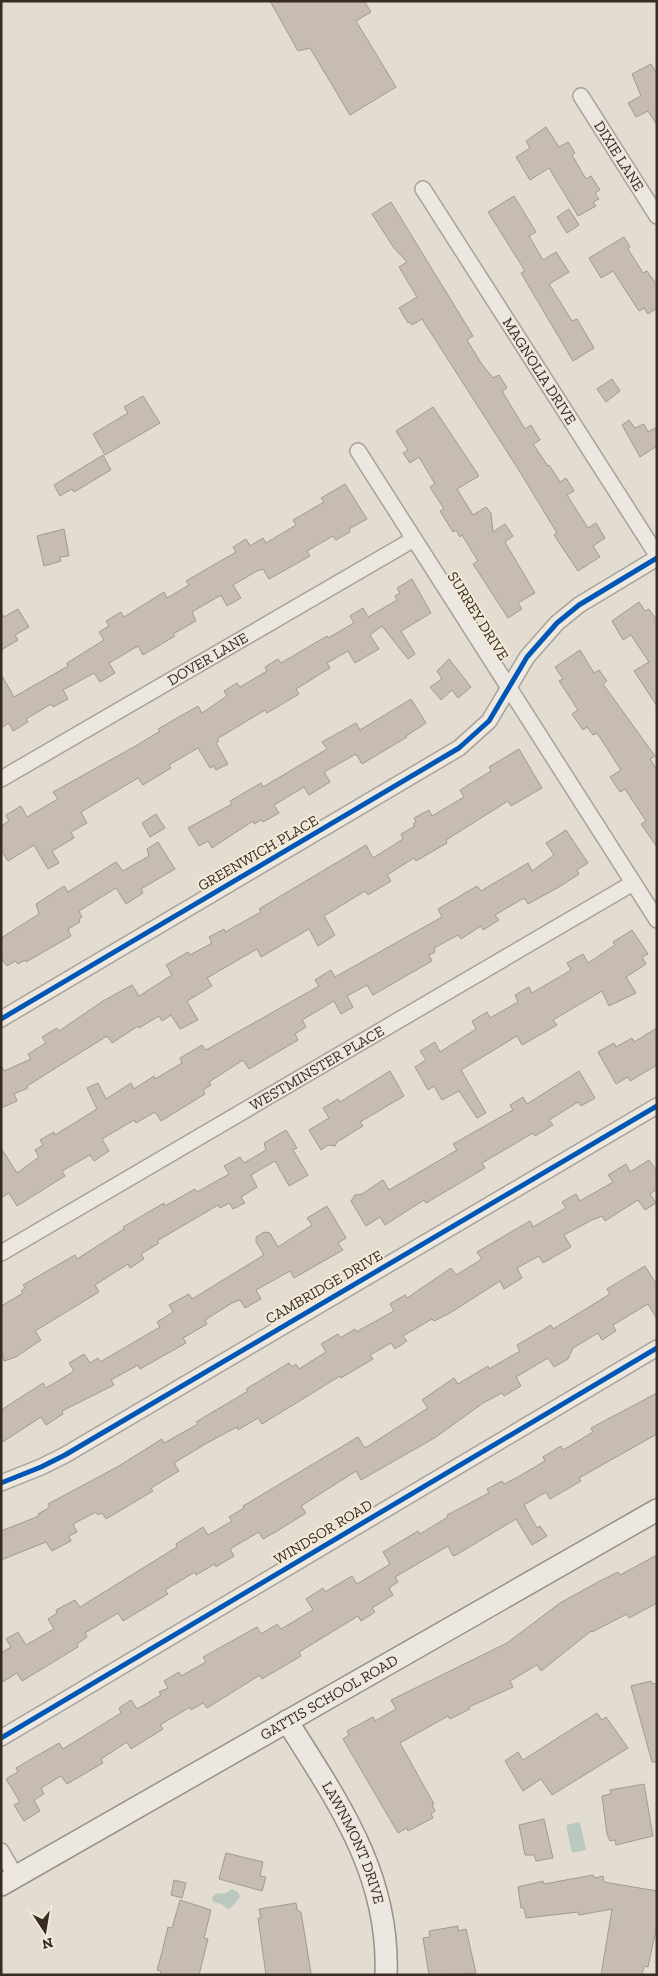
<svg xmlns="http://www.w3.org/2000/svg" width="658" height="1976" viewBox="0 0 658 1976" font-family="'Zilla Slab',serif">
	<style>
		.water { fill: #bac8bf }
		.building { fill: #c7bcb1; stroke: #a4998f }
		.lines { fill: none; stroke-linecap: round; stroke-linejoin: round }
		.street-casing { stroke: #a9a298; stroke-width: 18 }
		.secondary-casing { stroke: #989188; stroke-width: 24 }
		.street { stroke: #ece8e1; stroke-width: 15 }
		.secondary { stroke: #ece8e1; stroke-width: 21 }
		.cycleway-casing { stroke: #f3ead7; stroke-width: 8 }
		.cycleway { stroke: #0057b8; stroke-width: 5 }
		.labels { text-anchor: middle; dominant-baseline: central; stroke-width: 4; stroke-linejoin: round; paint-order: stroke }
		.street-label { font-size: 15px; fill: #382b21; stroke: #f3ead7 }
	</style>
	<rect width="100%" height="100%" fill="#e3dcd0"/>
	<path class="water" d="M580,1822L586,1850L572,1853L566,1825Z
		M232,1889L238,1892L240,1897L232,1907L228,1909L221,1904L213,1902L212,1898L215,1894L226,1893Z"/>
	<path class="building" d="M270,1H364L371,12L356,21L396,87L350,115L310,48L298,51Z
		M651,64L657,74V125L648,111L636,117L628,103L641,96L632,74Z
		M546,127L559,147L568,142L575,153L572,155L586,179L591,176L600,190L595,193L599,199L593,202L596,206L578,216L549,168L530,180L516,157L530,148L526,141Z
		M514,196L536,232L529,236L543,260L556,252L569,272L549,284L572,321L577,319L594,348L573,361L521,273L525,271L488,212Z
		M391,202L473,336L467,340L481,363L493,378L499,375L507,388L502,391L525,429L531,425L540,440L533,444L548,466L549,465L560,482L566,478L574,491L567,495L588,528L596,523L605,538L593,546L600,557L578,571L554,535L557,533L520,472L422,319L412,325L410,322L408,323L399,308L417,297L399,267L407,262L394,248L372,214Z
		M569,209L579,225L567,233L557,217Z
		M624,237L630,247L628,249L643,273L647,271L657,285V308L648,314L644,308L639,311L613,271L601,278L589,258Z
		M612,379L620,391L606,402L597,389Z
		M143,396L160,423L105,455L93,434L128,413L124,407Z
		M433,407L479,476L457,489L473,515L486,507L491,513L493,532L505,524L513,536L505,542L535,593L518,603L522,609L508,618L473,564L478,561L462,535L460,537L456,530L453,532L440,511L444,509L430,487L435,484L419,457L410,463L403,453L408,450L396,431Z
		M629,420L635,428L644,424L648,432L657,427V446L640,457L622,425Z
		M103,455L111,470L74,492L72,489L60,496L54,485Z
		M345,484L367,519L349,529L350,532L336,540L333,536L307,551L310,556L269,579L263,569L257,571L233,585L241,598L227,606L221,595L192,612L196,621L173,634L175,636L143,655L138,646L109,663L115,673L100,682L94,673L63,690L68,699L53,707L51,704L26,719L28,722L13,731L9,723L1,728V674L14,697L68,666L67,663L104,640L99,632L109,626L106,621L121,612L124,617L164,592L167,598L189,585L186,581L236,552L233,547L246,539L250,546L263,538L266,543L296,525L293,520L324,502L321,498Z
		M64,529L69,556L60,557L61,561L44,566L37,536Z
		M412,579L431,613L401,631L415,654L408,659L382,626L370,635L379,649L355,663L348,651L327,663L330,668L296,689L299,694L267,713L265,710L217,739L219,741L216,743L228,764L216,770L214,766L210,768L198,748L169,765L171,768L143,785L138,778L81,812L87,823L71,832L74,838L52,851L59,863L48,869L34,845L8,861L1,850V826L9,821L6,815L21,806L27,817L58,799L53,792L139,744L160,731L158,729L198,706L202,713L227,696L224,691L237,683L240,687L267,671L265,667L278,659L281,663L327,636L328,638L354,623L350,616L363,608L368,617L397,600L395,596L400,593L397,588Z
		M639,602L645,611L649,609L657,621V706L634,671L649,662L631,635L623,640L612,621Z
		M18,609L29,627L15,635L18,640L1,650V612L4,617Z
		M580,650L594,673L599,670L607,681L603,684L655,756L650,759L657,770V847L641,824L646,821L625,789L620,792L610,777L621,770L597,733L593,735L587,727L583,730L572,714L578,710L559,681L563,679L555,667Z
		M449,659L471,687L458,698L452,690L441,700L430,687L442,679L437,671Z
		M411,699L426,723L406,736L407,737L362,764L356,754L324,772L330,782L309,795L304,787L274,805L279,813L263,822L261,820L254,824L253,821L212,848L208,841L199,846L188,828L232,804L230,801L261,783L263,787L327,749L322,742L356,723L360,730Z
		M519,749L542,788L511,806L508,801L446,840L447,843L416,861L414,858L387,875L391,881L368,895L365,891L324,916L335,935L318,946L309,929L261,957L257,949L207,978L212,986L187,1001L198,1020L180,1029L171,1015L162,1021L159,1016L139,1028L138,1026L112,1043L107,1036L27,1086L28,1088L14,1094L17,1101L1,1108V1065L4,1071L31,1059L28,1054L46,1043L42,1037L57,1028L59,1031L103,1001L132,985L139,996L172,975L166,965L188,952L190,955L212,943L209,937L224,929L225,932L261,912L259,909L366,845L373,858L403,839L401,834L415,826L413,824L416,822L414,818L429,810L432,816L464,797L460,790L491,771L489,767Z
		M156,814L165,828L150,837L142,823Z
		M566,830L588,863L577,870L579,874L559,887L528,904L524,898L495,915L499,920L483,930L481,926L461,939L458,935L434,948L435,952L429,955L432,961L373,995L367,985L347,996L353,1007L341,1014L334,1001L302,1020L306,1027L295,1034L298,1040L249,1069L243,1060L209,1082L211,1085L203,1090L205,1094L161,1121L155,1112L136,1123L134,1120L102,1139L109,1151L94,1161L90,1155L62,1171L65,1176L17,1206L9,1193L1,1198V1148L17,1173L39,1157L35,1150L43,1145L40,1140L54,1132L55,1135L97,1109L87,1088L98,1083L106,1099L131,1083L134,1089L154,1076L155,1079L182,1063L180,1058L202,1045L206,1050L319,986L315,980L331,970L335,977L442,917L438,909L477,886L481,891L528,863L532,871L554,855L546,843Z
		M158,842L175,869L141,889L143,893L126,904L116,888L79,911L82,917L79,919L80,922L68,929L71,936L26,962L25,960L18,964L15,961L7,966L1,958V938L39,914L36,904L64,886L68,892L116,862L123,871L149,856L147,849Z
		M632,930L648,954L642,957L646,964L626,977L636,993L609,1006L602,991L553,1020L557,1025L522,1045L517,1036L461,1070L486,1113L477,1118L459,1091L442,1100L434,1086L428,1090L415,1067L426,1060L420,1051L435,1042L440,1052L476,1029L472,1021L487,1012L490,1018L518,1002L515,995L529,987L532,993L571,970L567,963L583,954L588,963L615,945L613,942Z
		M657,1028V1065L630,1081L628,1077L616,1084L598,1052L614,1043L616,1047L632,1038L634,1042Z
		M390,1071L404,1096L360,1122L363,1126L337,1142L335,1146L328,1145L321,1150L309,1130L329,1118L323,1108L338,1099L340,1102Z
		M579,1071L595,1098L581,1106L578,1102L549,1120L553,1125L535,1136L533,1133L482,1163L485,1168L426,1203L424,1200L385,1225L380,1217L366,1226L351,1201L355,1195L362,1194L383,1180L389,1190L457,1150L453,1144L513,1110L510,1105L523,1097L527,1104Z
		M286,1130L297,1148L293,1150L308,1175L289,1186L275,1161L251,1175L257,1187L241,1197L245,1203L233,1209L229,1203L220,1208L218,1205L157,1241L159,1243L141,1254L144,1259L130,1268L128,1264L95,1285L99,1292L35,1331L41,1340L16,1357L4,1361L1,1350V1306L23,1293L21,1291L25,1288L23,1285L75,1255L77,1259L124,1229L123,1227L164,1203L165,1206L195,1189L197,1192L229,1174L224,1166L240,1157L244,1163L266,1150L264,1143Z
		M649,1160L657,1171V1189L650,1194L656,1203L645,1210L638,1200L605,1221L602,1216L592,1220L564,1235L571,1247L543,1263L539,1256L517,1268L522,1278L504,1289L500,1281L450,1313L434,1321L432,1319L403,1336L407,1341L395,1349L391,1343L370,1355L373,1359L341,1378L340,1376L262,1424L258,1418L238,1430L237,1427L207,1443L174,1463L179,1471L151,1488L153,1491L106,1519L102,1513L98,1515L96,1512L73,1524L77,1532L69,1536L71,1541L52,1551L46,1542L1,1560V1531L39,1516L38,1514L50,1507L48,1504L117,1467L162,1439L164,1443L198,1424L196,1422L248,1391L246,1389L289,1363L292,1367L296,1364L299,1369L326,1352L321,1344L338,1334L340,1338L355,1329L356,1332L394,1311L390,1304L405,1295L407,1298L451,1268L456,1275L482,1259L477,1252L499,1239L530,1221L533,1227L566,1208L562,1202L576,1194L580,1201L613,1182L608,1175L626,1164L630,1172Z
		M327,1206L346,1238L338,1243L343,1250L294,1278L290,1271L256,1290L261,1299L245,1308L240,1300L232,1303L205,1320L207,1324L183,1338L186,1343L140,1369L138,1365L111,1380L114,1385L62,1411L63,1414L46,1425L41,1417L1,1443V1410L43,1383L46,1388L74,1371L69,1363L84,1354L90,1363L98,1358L100,1362L160,1327L157,1322L173,1312L169,1305L189,1294L192,1299L264,1255L256,1242V1237L264,1232L270,1233L278,1247L312,1225L307,1218Z
		M645,1266L657,1285V1319L648,1304L613,1325L616,1331L602,1340L598,1333L573,1348L568,1359L554,1367L548,1358L516,1377L521,1386L504,1396L502,1393L483,1403L436,1437L361,1480L356,1471L301,1506L306,1513L277,1531L263,1539L259,1532L230,1549L234,1556L216,1567L215,1564L196,1575L195,1572L165,1590L168,1594L123,1621L118,1613L85,1633L87,1637L77,1644L78,1647L22,1681L17,1673L1,1683V1653L11,1647L6,1639L18,1632L26,1645L54,1629L48,1619L57,1613L56,1610L75,1600L80,1607L177,1547L176,1544L203,1527L208,1535L232,1521L229,1517L244,1508L243,1506L358,1437L365,1448L428,1408L422,1400L454,1378L458,1384L488,1366L489,1369L520,1351L517,1345L551,1325L553,1329L610,1294L607,1289Z
		M657,1393V1434L579,1478L581,1481L550,1499L546,1492L524,1505L537,1528L540,1526L547,1536L532,1545L516,1519L456,1555L453,1556L448,1546L395,1577L398,1582L389,1588L393,1595L372,1608L375,1612L361,1621L358,1616L299,1652L301,1656L262,1679L260,1675L207,1708L203,1703L191,1710L190,1707L160,1725L163,1729L131,1749L127,1742L101,1759L103,1763L67,1784L61,1776L41,1788L44,1794L34,1800L40,1811L24,1821L14,1805L20,1802L6,1779L18,1772L16,1768L59,1743L63,1749L121,1713L119,1708L131,1700L137,1709L161,1695L159,1692L168,1688L164,1681L179,1672L181,1676L206,1662L203,1657L257,1627L261,1634L277,1624L281,1629L313,1610L306,1599L323,1588L325,1592L352,1576L357,1584L390,1564L383,1552L418,1531L420,1534L448,1517L447,1515L489,1493L487,1489L502,1481L504,1484L516,1478L545,1461L543,1457L561,1446L563,1450L593,1432L591,1428Z
		M657,1555V1603L629,1618L627,1614L592,1632L591,1631L541,1671L537,1665L510,1681L513,1687L469,1707L470,1709L450,1719L448,1716L400,1743L434,1804L432,1805L435,1811L431,1814L433,1818L408,1831L407,1828L398,1833L343,1739L349,1735L347,1731L373,1717L375,1721L396,1709L391,1700L507,1643L560,1603L598,1582L618,1572L620,1575Z
		M651,1681L652,1684L657,1683V1762H652L631,1686Z
		M597,1713L602,1720L606,1717L628,1748L552,1795L541,1779L523,1791L505,1761L518,1752L523,1760Z
		M644,1784L653,1836L616,1845L615,1840L610,1841L607,1834L602,1796L611,1794L610,1790Z
		M544,1819L553,1858L536,1861L534,1855H525L519,1825Z
		M226,1853L263,1862L260,1876L266,1877L262,1891L219,1879Z
		M593,1875L595,1878L603,1876L604,1882L657,1891V1925L648,1967L644,1966L642,1975H601L612,1909L579,1915L578,1912L526,1918L524,1908H521L518,1887L543,1881L544,1884Z
		M174,1880L186,1883L182,1898L171,1895Z
		M180,1900L211,1910L204,1938L208,1939L199,1975H160L161,1971L157,1970L161,1956L168,1927L172,1928Z
		M296,1903L297,1910L301,1912L311,1973L308,1975H266L258,1918H261L259,1909Z
		M458,1926V1931L466,1929L476,1973L429,1975L423,1938L430,1937L429,1931Z"/>
	<g class="lines">
		<g class="street-casing">
			<g id="street">
				<path id="s1" d="M581,96L657,216"/>
				<path id="s2" d="M423,189L657,555"/>
				<path d="M358,451L657,920"/>
				<path id="s3" d="M1,779L414,539"/>
				<path d="M1,1019L459,748L489,721L527,657L557,623L579,605L657,558"/>
				<path id="s4" d="M1,1253L633,883"/>
				<path d="M1,1483L41,1467L65,1455L657,1106"/>
				<path d="M1,1738L657,1348"/>
				<path d="M1,1851L16,1877"/>
			</g>
		</g>
		<g class="secondary-casing">
			<g id="secondary">
				<path id="s5" d="M287,1721C338,1802 390,1875 386,1975"/>
				<path id="s6" d="M1,1885L657,1510"/>
			</g>
		</g>
		<use href="#street" class="street"/>
		<use href="#secondary" class="secondary"/>
		<g class="cycleway-casing">
			<path id="cycleway" d="M1,1019L459,748L489,721L527,657L557,623L579,605L657,558
				M1,1483L41,1467L65,1455L657,1106
				M1,1738L657,1348"/>
		</g>
		<use href="#cycleway" class="cycleway"/>
	</g>
	<g class="labels">
		<g class="street-label">
			<text stroke="none"><textPath href="#s1" startOffset="71">DIXIE LANE</textPath></text>
			<text stroke="none"><textPath href="#s2" startOffset="216">MAGNOLIA DRIVE</textPath></text>
			<text transform="translate(478 616) rotate(58)">SURREY DRIVE</text>
			<text stroke="none"><textPath href="#s3" startOffset="239">DOVER LANE</textPath></text>
			<text transform="translate(258 853) rotate(-30)">GREENWICH PLACE</text>
			<text stroke="none"><textPath href="#s4" startOffset="366">WESTMINSTER PLACE</textPath></text>
			<text transform="translate(324 1287) rotate(-30)">CAMBRIDGE DRIVE</text>
			<text transform="translate(323 1532) rotate(-31)">WINDSOR ROAD</text>
			<text stroke="none"><textPath href="#s6" startOffset="378">GATTIS SCHOOL ROAD</textPath></text>
			<text stroke="none"><textPath href="#s5" startOffset="139">LAWNMONT DRIVE</textPath></text>
		</g>
	</g>
	<rect width="658" height="1976" fill="none" stroke="#382b21" stroke-width="5"/>
	<g transform="translate(45 1931) rotate(168)" stroke="#f3ead7" stroke-width="4" paint-order="stroke">
	<path d="M0-4L9 19L0 12L-9 19Z" fill="#382b21"/>
	<text y="-8" font-size="14" font-weight="bold" text-anchor="middle" fill="#382b21">N</text>
	</g>
</svg>
